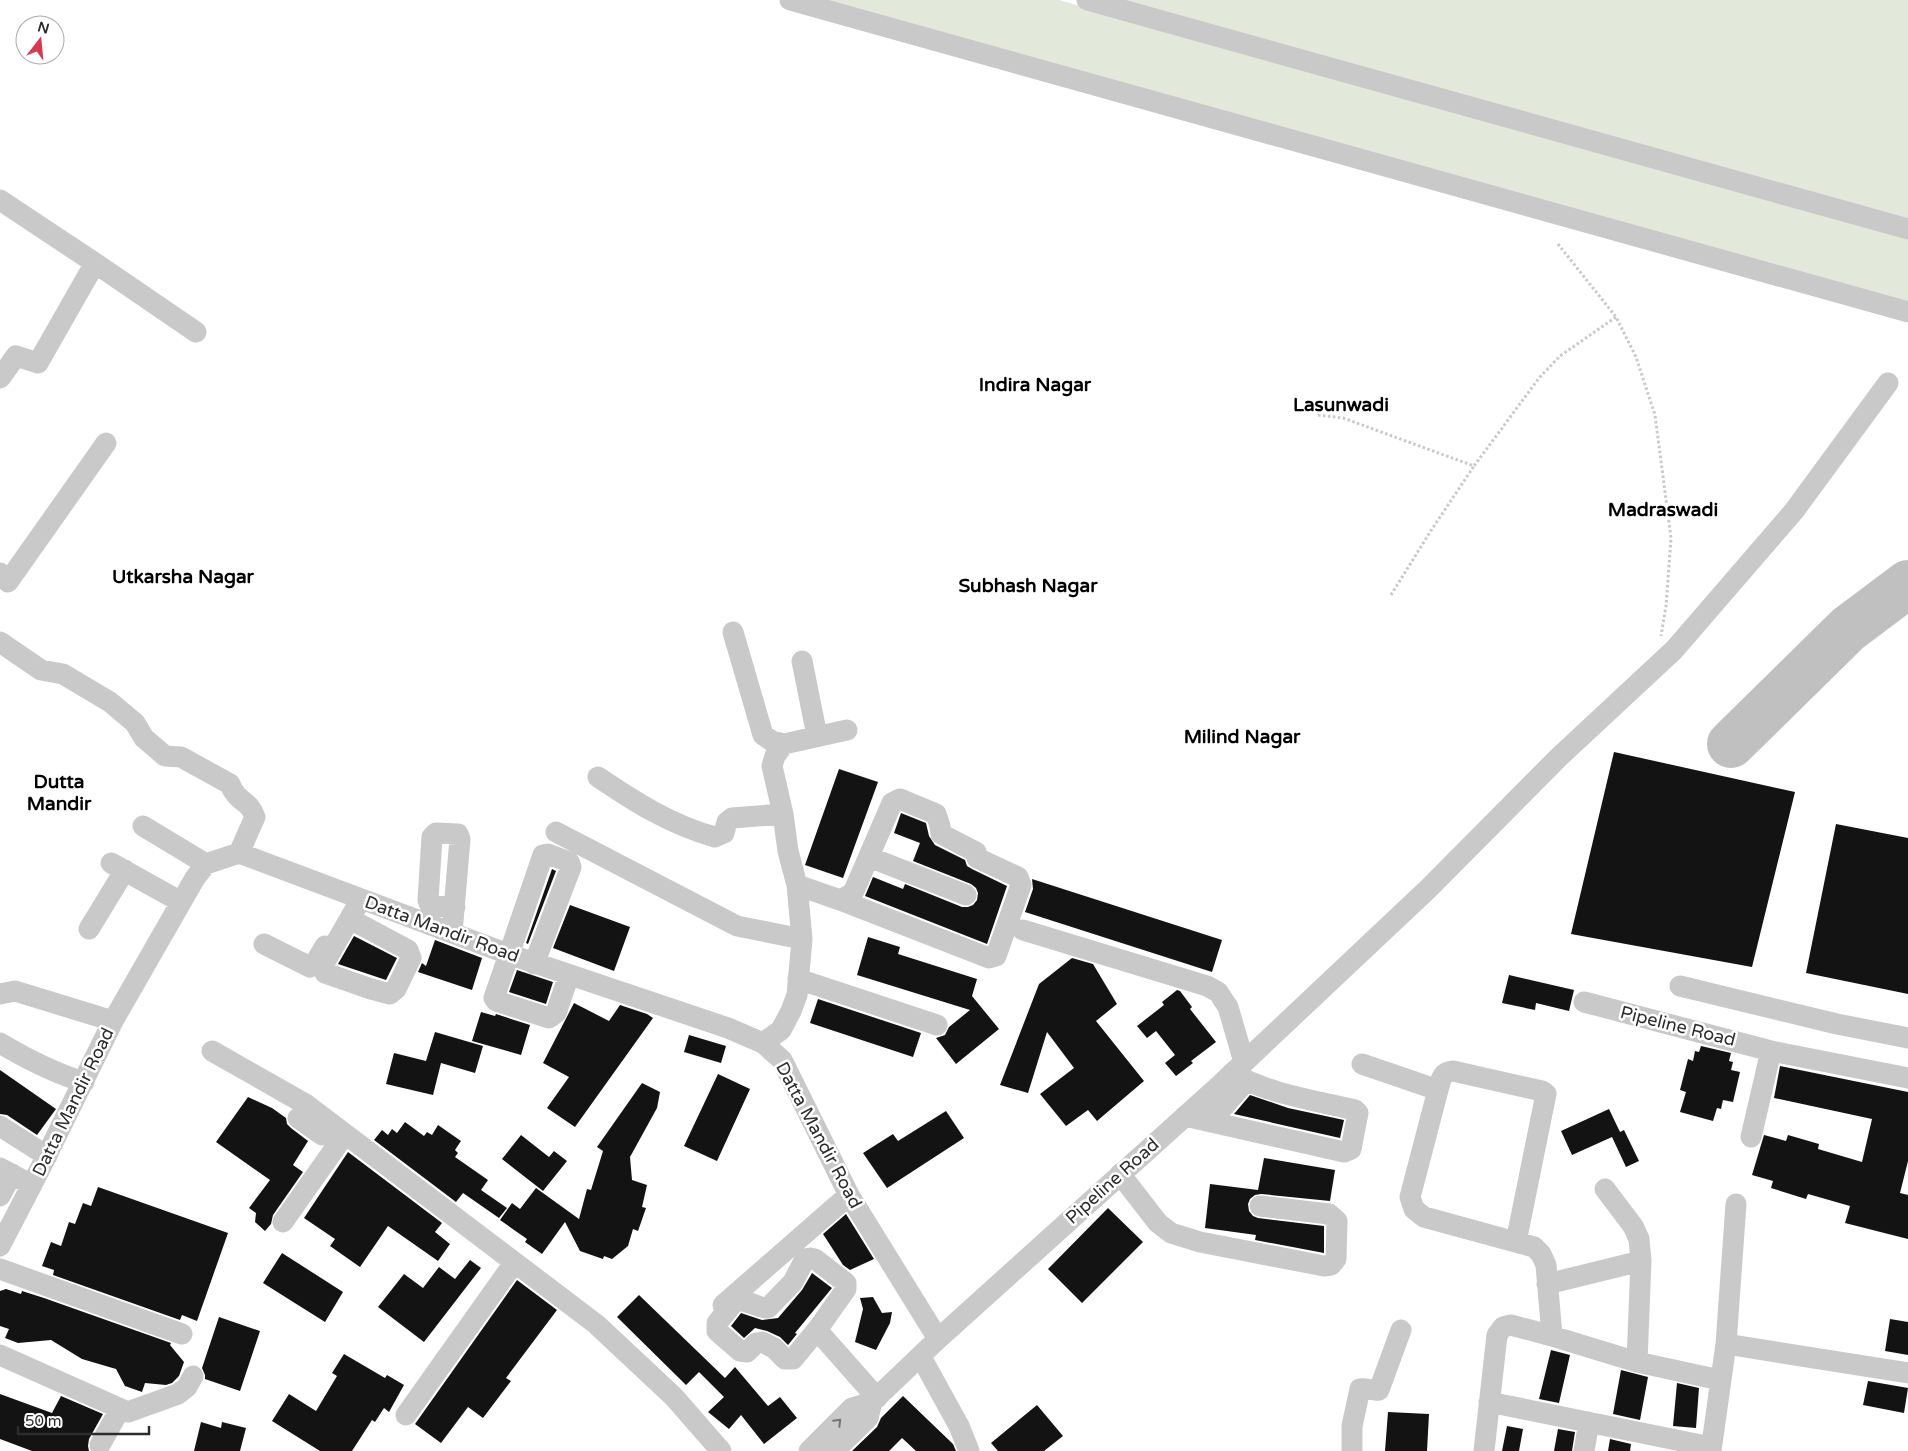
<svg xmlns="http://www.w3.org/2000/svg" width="1908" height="1451" viewBox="0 0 1908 1451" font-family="'Varela Round',sans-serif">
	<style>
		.green { fill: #e3e9da }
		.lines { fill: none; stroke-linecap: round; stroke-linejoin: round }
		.taxiway { stroke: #c0c0c0; stroke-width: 48 }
		.building { fill: #131313 }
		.path { stroke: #c9c9c9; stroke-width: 3; stroke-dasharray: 2.5 2.5; stroke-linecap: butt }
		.minor { stroke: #c9c9c9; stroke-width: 21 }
		.oneway { stroke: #737373 }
		.labels { text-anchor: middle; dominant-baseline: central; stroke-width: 5; stroke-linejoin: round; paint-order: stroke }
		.street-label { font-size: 18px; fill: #2c2c2c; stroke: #fff }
		.neighbourhood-label { font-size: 19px; font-weight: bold; fill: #000; stroke: #fff }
	</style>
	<rect width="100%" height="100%" fill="#fff"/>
	<path class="green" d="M828,0H1059L1908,239V303Z
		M1118,0H1908V218Z"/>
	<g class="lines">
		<path class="taxiway" d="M1731,744L1848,629L1908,584"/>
	</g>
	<path class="building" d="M1614,752L1795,792L1752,967L1571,934Z
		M839,769L878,782L843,878L805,865Z
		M901,813L926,823L929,836L935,845L965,860L967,866L972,869L1007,886L987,944L865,896L873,877L903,889L905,884L962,907H968L973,905L977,900L978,893L976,888L971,884L913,861L920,843L894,833Z
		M1836,824L1908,838V994L1806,973Z
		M552,869L556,871L528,944L526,943Z
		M1032,879L1222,940L1212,972L1025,912L1033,889Z
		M570,905L630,927L614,971L553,948Z
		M354,936L397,958L386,980L338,964Z
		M868,937L900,947L898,954L977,979L972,996L999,1029L956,1064L936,1038L945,1035L949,1027L970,1010L857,975Z
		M435,940L482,958L472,990L418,972L422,963L426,966Z
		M1072,958L1093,964L1117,1004L1096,1021L1144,1081L1097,1121L1088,1110L1066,1126L1040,1094L1074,1068L1047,1032L1028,1093L1000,1085L1039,984Z
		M517,970L553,982L546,1004L509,992Z
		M1509,975L1574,990L1569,1011L1536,1003L1535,1010L1502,1003Z
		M1177,990L1180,991L1192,1007L1190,1009L1216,1042L1191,1061L1193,1063L1176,1076L1165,1063L1175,1055L1156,1031L1147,1038L1137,1026L1164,1005L1162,1002Z
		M818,999L921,1033L913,1057L810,1023Z
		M574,1003L609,1021L620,1005L647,1014L653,1018L575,1127L547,1108L569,1077L543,1063Z
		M481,1012L495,1016L496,1014L530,1025L521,1055L472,1041Z
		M435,1032L483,1046L475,1073L441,1063L433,1095L386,1084L394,1053L426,1061Z
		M689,1035L726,1046L721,1063L684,1052Z
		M1701,1046L1731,1053L1729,1061L1733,1062L1731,1070L1740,1072L1733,1102L1723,1100L1721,1109L1717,1108L1713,1121L1680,1112L1686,1092L1680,1090L1688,1059L1693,1061L1695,1051L1699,1052Z
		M1780,1066L1908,1092V1161L1900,1193L1908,1195V1239L1845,1223L1850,1206L1808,1194L1806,1199L1771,1188L1773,1181L1752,1175L1764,1135L1786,1141L1788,1135L1819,1144L1818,1149L1862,1162L1872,1119L1774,1098Z
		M0,1070L56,1109L37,1135L7,1115L0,1114Z
		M718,1074L750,1089L717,1161L684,1146Z
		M642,1083L660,1092L657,1108L630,1157L632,1180L647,1185L642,1207L646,1208L638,1231L633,1229L628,1246L612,1259L604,1256L603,1259L580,1251L565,1222L542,1254L525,1242L527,1239L500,1220L512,1203L520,1209L536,1188L579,1219L587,1189L591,1190L603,1151L597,1147Z
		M1250,1095L1288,1108L1344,1120L1340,1138L1234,1114Z
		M248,1097L272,1108L286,1118L287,1124L291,1128L308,1141L293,1165L303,1172L273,1215L271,1224L265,1231L255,1222L256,1213L249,1208L270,1180L216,1142Z
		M1609,1109L1620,1132L1624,1130L1639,1161L1626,1167L1612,1137L1572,1155L1561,1131Z
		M946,1111L964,1138L887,1188L863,1153L893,1134L898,1141Z
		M405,1122L424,1136L427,1132L432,1135L438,1125L461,1141L455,1150L458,1153L455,1157L488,1180L481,1190L507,1208L499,1218L463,1193L456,1202L374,1140L382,1130L388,1135L392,1129L397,1133Z
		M521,1135L549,1157L554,1151L567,1161L543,1191L502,1159Z
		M348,1152L442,1223L435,1232L450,1244L438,1261L388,1226L360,1267L330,1246L335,1239L304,1218Z
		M1264,1158L1335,1170L1330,1201L1261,1194L1255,1195L1250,1199L1248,1204L1249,1211L1253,1216L1258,1218L1324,1226V1253L1255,1240L1256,1235L1205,1228L1210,1184L1258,1190Z
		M98,1187L228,1233L197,1321L182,1315L180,1320L53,1275L54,1270L42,1266L51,1242L61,1246L69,1222L75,1224L83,1203L91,1206Z
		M1108,1208L1143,1242L1082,1303L1048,1269Z
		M846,1214L874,1259L850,1270L843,1265L823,1234Z
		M282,1253L343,1292L325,1322L263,1283Z
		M470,1260L481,1268L424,1342L378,1307L404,1274L423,1288L439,1267L455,1279Z
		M812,1273L832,1288L795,1333L797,1334L788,1345L780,1337L767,1331L755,1328L744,1338L731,1326L741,1313L762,1320L778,1318L802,1290Z
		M517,1280L557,1310L506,1378L511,1381L483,1418L468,1407L441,1443L415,1424Z
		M6,1289L21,1294L22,1291L44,1298L171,1343L170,1345L184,1362L179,1376L172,1383L166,1385L145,1383L142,1392L125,1386L116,1369L82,1359L51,1340L18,1343L5,1338L9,1329L0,1326V1291Z
		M639,1295L725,1378L735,1367L768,1406L780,1397L797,1418L764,1444L741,1415L729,1429L708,1412L724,1397L699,1372L686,1385L617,1317Z
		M873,1297L882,1313L892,1312L890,1323L876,1350L855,1342L863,1309L860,1298Z
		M219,1317L260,1331L240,1391L205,1379V1375L202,1368Z
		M1890,1319L1908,1322V1355L1885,1351Z
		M1551,1350L1570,1355L1559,1403L1539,1399Z
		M344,1354L385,1378L387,1375L404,1385L389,1412L384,1408L375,1422L372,1420L352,1451H320L272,1421L289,1394L316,1411L337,1376L332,1373Z
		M1621,1370L1648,1377L1640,1420L1613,1414Z
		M1868,1381L1908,1388L1904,1413L1863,1405Z
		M1677,1383L1699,1388L1696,1428L1673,1426Z
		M0,1394L52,1413L61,1396L103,1414L89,1439L88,1446L89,1451H32L0,1439Z
		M903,1396L953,1444L956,1451H916L902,1438L889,1451H852L877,1427L881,1418Z
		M1037,1405L1063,1436L1044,1451H998L991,1443Z
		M1388,1412L1429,1414L1427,1451H1385Z
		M201,1422L221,1428L222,1422L246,1428L240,1451H194Z
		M1507,1426L1523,1429L1519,1451H1502Z
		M1558,1429L1575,1432L1572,1451H1554Z
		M1610,1439L1631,1444L1630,1451H1608Z"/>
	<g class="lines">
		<path class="path" d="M1558,244L1616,317L1636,357L1655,415L1671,538L1666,606L1661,636
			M1318,415L1343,418L1474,466L1539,378L1560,356L1616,317
			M1391,595L1432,529L1474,466"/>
		<path class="minor" d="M790,0L1908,312
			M1087,0L1908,229
			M0,200L95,263L196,332
			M0,378L16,356L38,363L95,263
			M0,573L8,582L106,443
			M733,632L763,735L772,741L784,744
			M0,642L41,670L63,674L110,702L135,723L144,738L165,756L181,757L230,784C237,803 249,799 255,817L239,853
			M802,661L817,736
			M598,777C635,802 671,825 715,837L724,833L727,822L732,818L783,814
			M143,826L206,864
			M556,832L737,926L802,939
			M869,857L966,895
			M111,863L181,902
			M797,885L840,900L853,893L892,803L900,799L936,814L940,826L941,834L976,852L977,858L1018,877L1021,885L996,956L989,958L840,900
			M350,919L408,950L411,958L396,989L390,994L371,989L325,973L322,967L361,899
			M89,929L125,870
			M1023,930L1207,986L1218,992L1228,1007L1244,1062
			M452,933L460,839L458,834L436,833L432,837L428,900L430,905L455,907
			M264,944L310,967L315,963L325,946
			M534,964L571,867L569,862L548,854L543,855L494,998L496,1001L549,1018L556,1013L569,975
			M798,979L937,1025
			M1680,986L1837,1024L1908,1038
			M0,994L15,991L113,1021
			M1584,1002L1771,1051L1908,1078
			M0,1043C27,1059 54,1073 84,1082
			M763,1043L781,1030L791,1011L797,995L802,939L797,885L788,851L783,814L772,766L775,756L784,744L847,730
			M212,1051L307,1105L596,1324L674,1397L721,1451
			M1362,1064L1438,1090L1410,1197L1414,1209L1424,1217L1534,1247L1541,1254L1546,1265L1552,1336L1637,1362L1720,1380
			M1438,1090C1441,1080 1441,1072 1453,1071L1542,1091L1546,1094L1516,1242
			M1185,1116L1344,1152L1351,1149L1357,1118L1358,1113L1355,1110C1313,1100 1269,1094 1232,1073
			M298,1118L322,1135
			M1210,1122L1246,1081
			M0,1126L47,1156
			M1751,1137L1771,1051
			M0,1168L32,1185
			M1120,1174L1158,1223L1171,1233L1200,1242L1324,1266L1331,1265L1336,1259L1337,1221L1329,1214L1260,1206
			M1605,1189L1633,1226L1639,1239L1641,1261L1637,1362
			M0,1196L12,1174
			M283,1222L345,1134
			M0,1246L39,1171L113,1021L195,878L206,864L239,853L508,954L728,1028L763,1043L782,1060L849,1195L938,1339
			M0,1269L182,1334
			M1547,1284L1641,1261
			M723,1305L849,1195
			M817,1330L846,1289V1283L815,1259L810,1258L805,1259L793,1282L768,1308C759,1309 749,1300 736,1300L717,1323V1331L740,1351L747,1352L756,1343L762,1342L774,1348L785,1359H793L817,1330L877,1398
			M1726,1344L1908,1373
			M0,1355L128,1412L178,1394L187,1387L193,1376
			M921,1357L959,1426L969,1451
			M1489,1402L1711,1447
			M406,1415L514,1263
			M100,1445L120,1409
			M809,1451L852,1408L872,1402L938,1339L1221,1084L1428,889L1558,758L1674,650L1794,511L1888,383
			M834,1451L868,1418L872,1402
			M1352,1451V1426L1360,1389C1367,1388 1372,1391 1379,1390L1401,1330
			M1484,1451L1497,1335L1503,1327L1511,1325L1552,1336
			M1584,1451L1589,1422
			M1711,1451L1726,1344L1736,1204"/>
	</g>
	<defs><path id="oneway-chevron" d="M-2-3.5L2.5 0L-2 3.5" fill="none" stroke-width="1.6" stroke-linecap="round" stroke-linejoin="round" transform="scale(1.25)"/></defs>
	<use class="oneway" href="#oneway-chevron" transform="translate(838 1422) rotate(-45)"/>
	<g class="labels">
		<g class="street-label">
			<text transform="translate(442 929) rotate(20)">Datta Mandir Road</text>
			<text transform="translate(1678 1026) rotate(14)">Pipeline Road</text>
			<text transform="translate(73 1102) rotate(-64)">Datta Mandir Road</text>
			<text transform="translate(819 1135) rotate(62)">Datta Mandir Road</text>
			<text transform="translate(1112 1181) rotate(-42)">Pipeline Road</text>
		</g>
		<g class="neighbourhood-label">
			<text x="1035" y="385">Indira Nagar</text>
			<text x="1341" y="405">Lasunwadi</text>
			<text x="1663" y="510">Madraswadi</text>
			<text x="183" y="577">Utkarsha Nagar</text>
			<text x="1028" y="586">Subhash Nagar</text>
			<text x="1242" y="737">Milind Nagar</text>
			<text x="59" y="782">Dutta<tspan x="59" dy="22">Mandir</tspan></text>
		</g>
	</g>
	<g transform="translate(40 40) rotate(16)"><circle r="24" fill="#ffffff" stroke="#ababab"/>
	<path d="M0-4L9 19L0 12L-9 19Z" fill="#d7394f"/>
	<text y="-8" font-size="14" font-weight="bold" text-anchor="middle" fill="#2c2c2c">N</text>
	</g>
	<path d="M18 1426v8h131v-8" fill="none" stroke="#2c2c2c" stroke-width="2.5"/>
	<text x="25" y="1426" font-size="15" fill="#2c2c2c" stroke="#ffffff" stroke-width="4" paint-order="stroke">50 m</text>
</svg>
